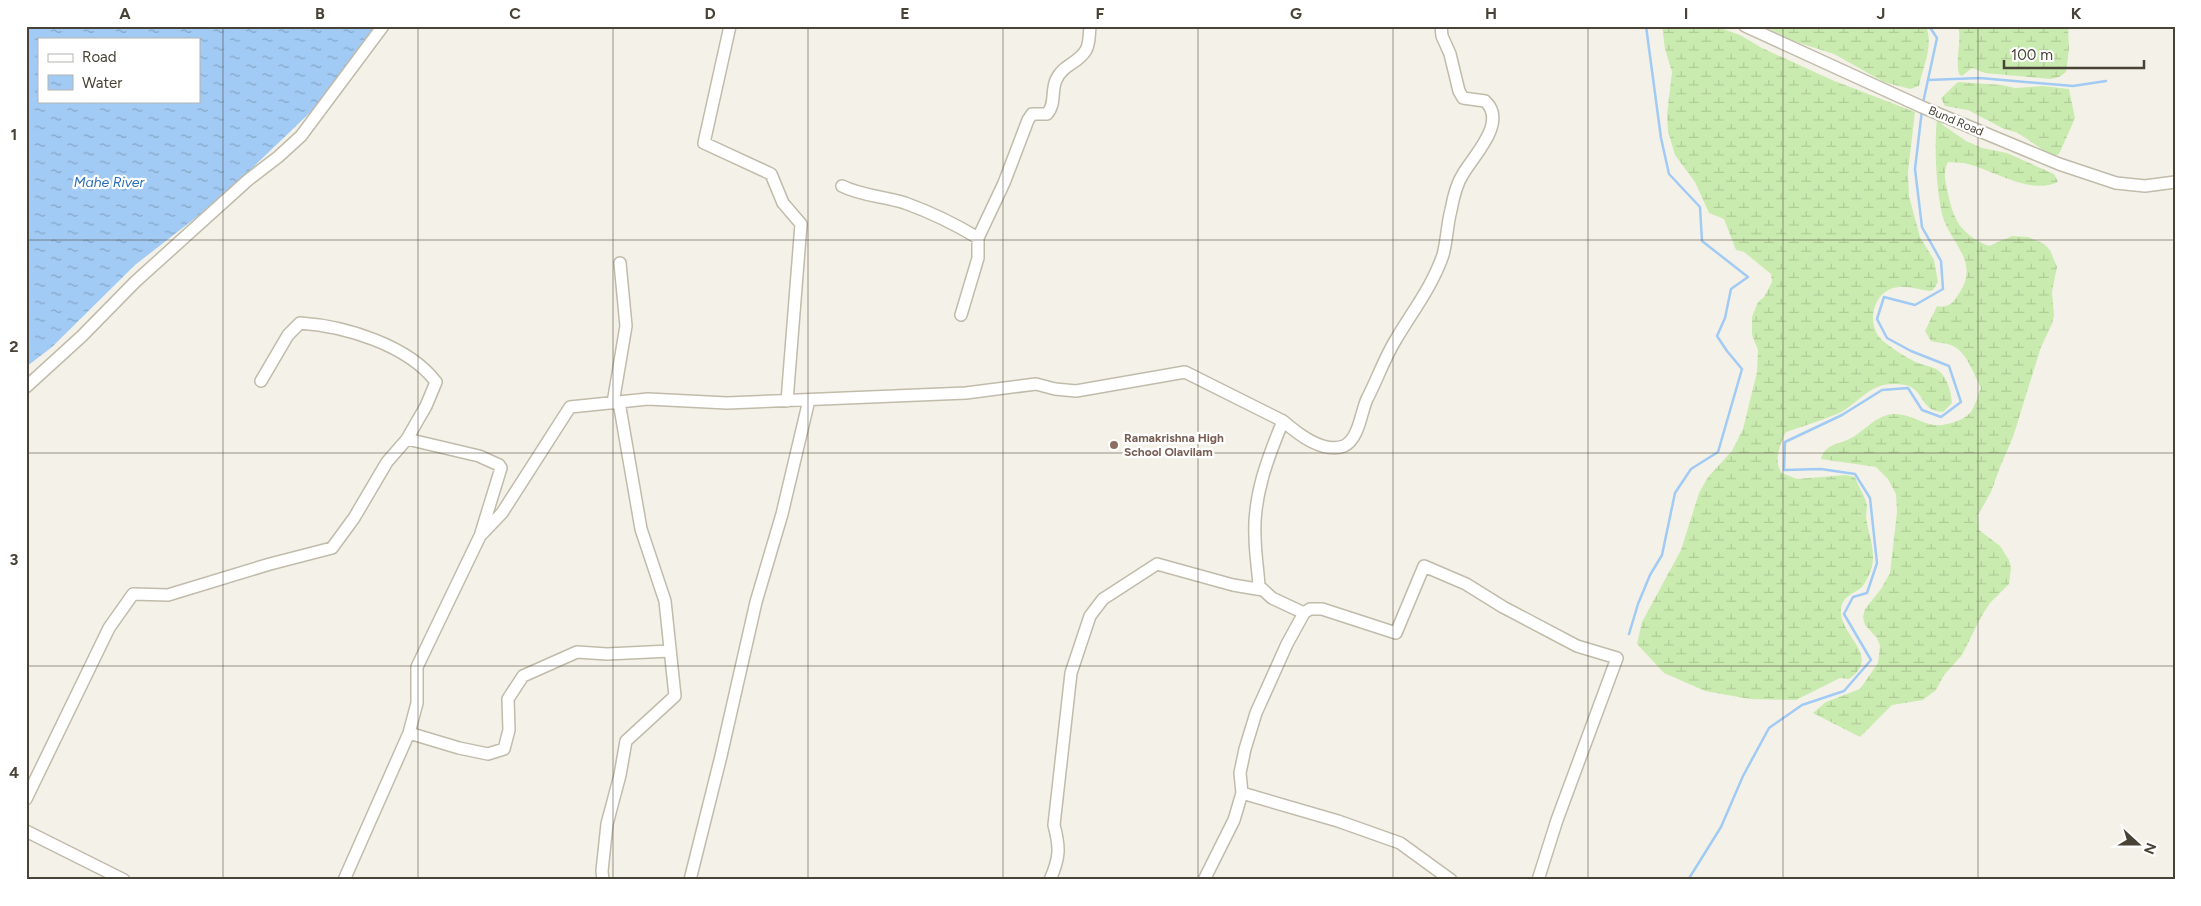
<svg xmlns="http://www.w3.org/2000/svg" width="2201" height="906" viewBox="0 0 2201 906" font-family="Figtree,sans-serif">
	<style>
		.wetland { fill: url(#wetland-marsh) }
		.water { fill: url(#water-ripples); fill-rule: evenodd }
		.lines { fill: none; stroke-linecap: round; stroke-linejoin: round }
		.stream { stroke: #a1caf4; stroke-width: 2.5 }
		.minor-casing { stroke: #c1bbaa; stroke-width: 14 }
		.minor { stroke: #fff; stroke-width: 11 }
		.grid { fill: none; stroke: #484336; stroke-width: 1; stroke-opacity: 0.55 }
		.education-dot { fill: #8d6e63; stroke: #fff; stroke-width: 2 }
		.labels { text-anchor: middle; dominant-baseline: central; stroke-width: 4.5; stroke-linejoin: round; paint-order: stroke }
		.street-label { font-size: 12px; fill: #484336; stroke: #fff }
		.education-label { font-size: 12px; font-weight: bold; fill: #785e54; stroke: #fff; text-anchor: start }
		.water-label { font-size: 14px; font-style: italic; fill: #296fba; stroke: #fff }
		.neatline { fill: none; stroke: #484336; stroke-width: 2 }
		.grid-label { font-size: 16px; text-anchor: middle; font-weight: bold; fill: #484336 }
	</style>
	<defs>
		<pattern id="wetland-marsh" width="20" height="14" patternUnits="userSpaceOnUse" patternTransform="scale(1.25)"><rect width="20" height="14" fill="#caebaf"/><path d="M1 5h8M5 5V1M11 12h8M15 12V8" fill="none" stroke="#afcb97"/></pattern>
		<pattern id="water-ripples" width="26" height="14" patternUnits="userSpaceOnUse" patternTransform="scale(1.25)"><rect width="26" height="14" fill="#a1caf4"/><path d="M2 4q2-2 4 0t4 0M15 11q2-2 4 0t4 0" fill="none" stroke="#85a6c6"/></pattern>
	</defs>
	<rect width="100%" height="100%" fill="#f4f2e8"/>
	<path class="wetland" d="M1662,26H1715L1740,35L1762,48L1832,80L1915,112L1908,172L1909,196L1920,237L1934,260L1938,282L1933,290L1930,291C1920,290 1908,286 1899,287C1873,289 1865,324 1882,340C1891,348 1907,358 1918,363C1926,366 1937,367 1942,374C1949,383 1951,393 1952,403L1943,412C1919,411 1925,389 1905,385C1869,379 1863,402 1837,414C1820,421 1803,426 1786,432C1780,443 1773,463 1782,473L1797,479L1846,475L1855,477C1858,486 1865,496 1867,505C1867,509 1866,513 1866,517C1869,538 1879,557 1868,577C1866,580 1864,585 1862,587C1854,594 1843,595 1841,609C1838,636 1883,655 1849,679L1840,678L1796,700L1750,699L1705,691L1664,673L1637,644L1642,622L1681,550L1699,493L1708,477L1732,451L1743,429L1757,372L1758,350L1752,335V317L1758,302L1764,297L1772,282L1771,274L1744,252L1736,250L1724,219L1709,213L1695,182L1675,155L1668,131L1667,115L1672,72L1665,49Z
		M1764,26H1926C1934,46 1923,66 1919,86L1910,89L1884,82L1834,54L1793,41Z
		M1958,26H2068L2069,49L2066,72L2059,77L2051,79L1985,73L1972,68L1962,76L1959,74C1955,58 1962,42 1958,26Z
		M1958,82L2002,85L2015,88L2043,86L2069,89L2075,118L2060,152L2058,155L2049,154L2018,133L2002,128L1968,110L1945,106L1941,98Z
		M1937,118L1943,125L1966,141L1982,148L2007,153L2054,174L2058,182C2030,195 1995,171 1968,164C1962,162 1955,163 1948,162C1943,172 1945,179 1947,189C1953,218 1959,234 1989,246L2012,236L2028,237L2044,244L2050,250L2057,267L2052,292L2054,316L2052,324L2041,347L2013,437L2000,467L1991,492L1978,515L1979,530L2000,546L2009,560L2011,568L2009,584L1990,603L1981,617L1962,655L1944,675L1936,690L1923,700L1892,705L1860,737L1813,713L1826,702L1860,689L1878,663L1880,646L1877,638L1865,625L1863,617L1865,609L1881,589L1890,573L1897,512L1896,494L1888,479L1876,467L1821,459C1825,445 1835,445 1847,440C1864,433 1873,416 1893,414C1909,413 1920,423 1934,425C1945,426 1963,421 1970,413C1975,407 1978,395 1981,388C1974,375 1968,355 1955,347C1949,343 1938,343 1931,341L1925,331L1937,306C1948,308 1952,304 1958,295C1982,261 1949,243 1942,214C1936,187 1934,145 1937,118Z"/>
	<path class="water" d="M26,26H375L319,104L221,198L135,265L52,347L26,367ZM39,39H199V101H39Z"/>
	<g class="lines">
		<path class="stream" d="M1928,80L1980,78L2073,86L2106,81
			M1923,103L1937,38L1929,26
			M1629,634L1638,604L1650,575L1662,555L1675,493L1691,469L1718,452L1742,369L1727,351L1717,336L1725,318L1731,289L1748,277L1702,241L1700,207L1669,174L1661,138L1646,26
			M1688,880L1721,827L1743,776L1769,728L1802,705L1844,691L1871,660L1844,614L1853,597L1867,593L1877,563L1870,498L1855,474L1821,469L1784,470L1785,442L1842,415L1882,390L1908,388L1922,410L1941,417L1961,402L1949,366L1911,351L1887,338L1877,319L1884,297L1915,305L1943,289L1941,261L1922,227L1915,169L1922,110"/>
		<g class="minor-casing">
			<path id="minor" d="M730,26L704,143L771,174L783,203L801,224L787,401
				M1745,26L1922,107L2059,164L2116,183L2145,186L2175,182
				M842,186C862,196 883,196 905,203C930,212 955,224 978,238
				M961,315L978,258V238L1004,183L1028,120L1032,114H1047C1056,104 1051,91 1056,80C1063,64 1078,64 1086,50C1090,43 1089,34 1090,26
				M261,381L288,335L300,323C345,326 408,345 436,382L426,406L407,439
				M26,387L82,336L135,282L248,180L278,157L301,136L383,26
				M613,403L626,326L620,263
				M1304,613L1310,609H1322L1396,633L1424,566L1466,584L1503,607L1577,646L1617,658L1557,820L1538,880
				M409,733L459,748L488,754L504,749L509,730L508,699L523,676L577,652L607,654L670,651
				M1242,793L1338,821L1400,843L1451,880
				M26,799L109,628L133,594L168,595L270,564L332,548L354,518L387,462L407,439L479,456L499,465L501,468L481,533
				M26,831L124,880
				M344,880L409,733L417,703V667L480,536L502,513L570,407L648,399L727,403L966,393L1036,384L1055,389L1076,391L1185,372L1283,421
				M603,880L602,871L607,824L620,775L626,741L675,696L665,601L641,529L619,402
				M690,880L721,756L756,602L782,514L809,400
				M1050,880C1060,857 1060,848 1054,825L1071,673L1090,616L1103,599L1157,564L1233,585L1263,590
				M1204,880L1234,820L1242,793L1240,773L1245,749L1256,713L1287,644L1304,613L1272,598L1259,586C1258,569 1255,553 1255,536C1253,496 1268,457 1283,421C1298,434 1323,454 1344,446C1359,439 1361,412 1367,399C1377,380 1384,359 1395,341C1412,312 1432,287 1443,255C1447,240 1447,225 1451,210C1453,199 1457,183 1463,174C1474,155 1508,122 1485,101L1463,98L1459,91L1450,54L1442,36L1441,26"/>
		</g>
		<use href="#minor" class="minor"/>
	</g>
	<path class="grid" d="M223,26V880M418,26V880M613,26V880M808,26V880M1003,26V880M1198,26V880M1393,26V880M1588,26V880M1783,26V880M1978,26V880M26,240H2175M26,453H2175M26,666H2175"/>
	<circle class="education-dot" cx="1114" cy="445" r="5"/>
	<g class="labels">
		<g class="street-label">
			<text transform="translate(1956 121) rotate(23)">Bund Road</text>
		</g>
		<g class="education-label">
			<text x="1124" y="438">Ramakrishna High<tspan x="1124" dy="14">School Olavilam</tspan></text>
		</g>
		<g class="water-label">
			<text x="109" y="182">Mahe River</text>
		</g>
	</g>
	<rect width="2201" height="906" fill="none" stroke="#ffffff" stroke-width="55"/>
	<rect x="38" y="38" width="162" height="65" fill="#ffffff" stroke="#b6b4af"/>
	<rect x="48" y="54" width="25" height="8" fill="#ffffff" stroke="#b6b4af"/>
	<text x="82" y="62" font-size="15" fill="#484336">Road</text>
	<rect x="48" y="75" width="25" height="15" fill="url(#water-ripples)" stroke="#b6b4af"/>
	<text x="82" y="88" font-size="15" fill="#484336">Water</text>
	<g transform="translate(2138 844) rotate(111)" stroke="#ffffff" stroke-width="4" paint-order="stroke">
	<path d="M0-4L9 19L0 12L-9 19Z" fill="#484336"/>
	<text y="-8" font-size="14" font-weight="bold" text-anchor="middle" fill="#484336">N</text>
	</g>
	<path d="M2004 60v8h140v-8" fill="none" stroke="#484336" stroke-width="2.5"/>
	<text x="2011" y="60" font-size="15" fill="#484336" stroke="#ffffff" stroke-width="4" paint-order="stroke">100 m</text>
	<rect x="28" y="28" width="2146" height="850" class="neatline"/>
	<g class="grid-label">
		<text x="125" y="19">A</text>
		<text x="320" y="19">B</text>
		<text x="515" y="19">C</text>
		<text x="710" y="19">D</text>
		<text x="905" y="19">E</text>
		<text x="1100" y="19">F</text>
		<text x="1296" y="19">G</text>
		<text x="1491" y="19">H</text>
		<text x="1686" y="19">I</text>
		<text x="1881" y="19">J</text>
		<text x="2076" y="19">K</text>
		<text x="14" y="140">1</text>
		<text x="14" y="352">2</text>
		<text x="14" y="565">3</text>
		<text x="14" y="778">4</text>
	</g>
</svg>
